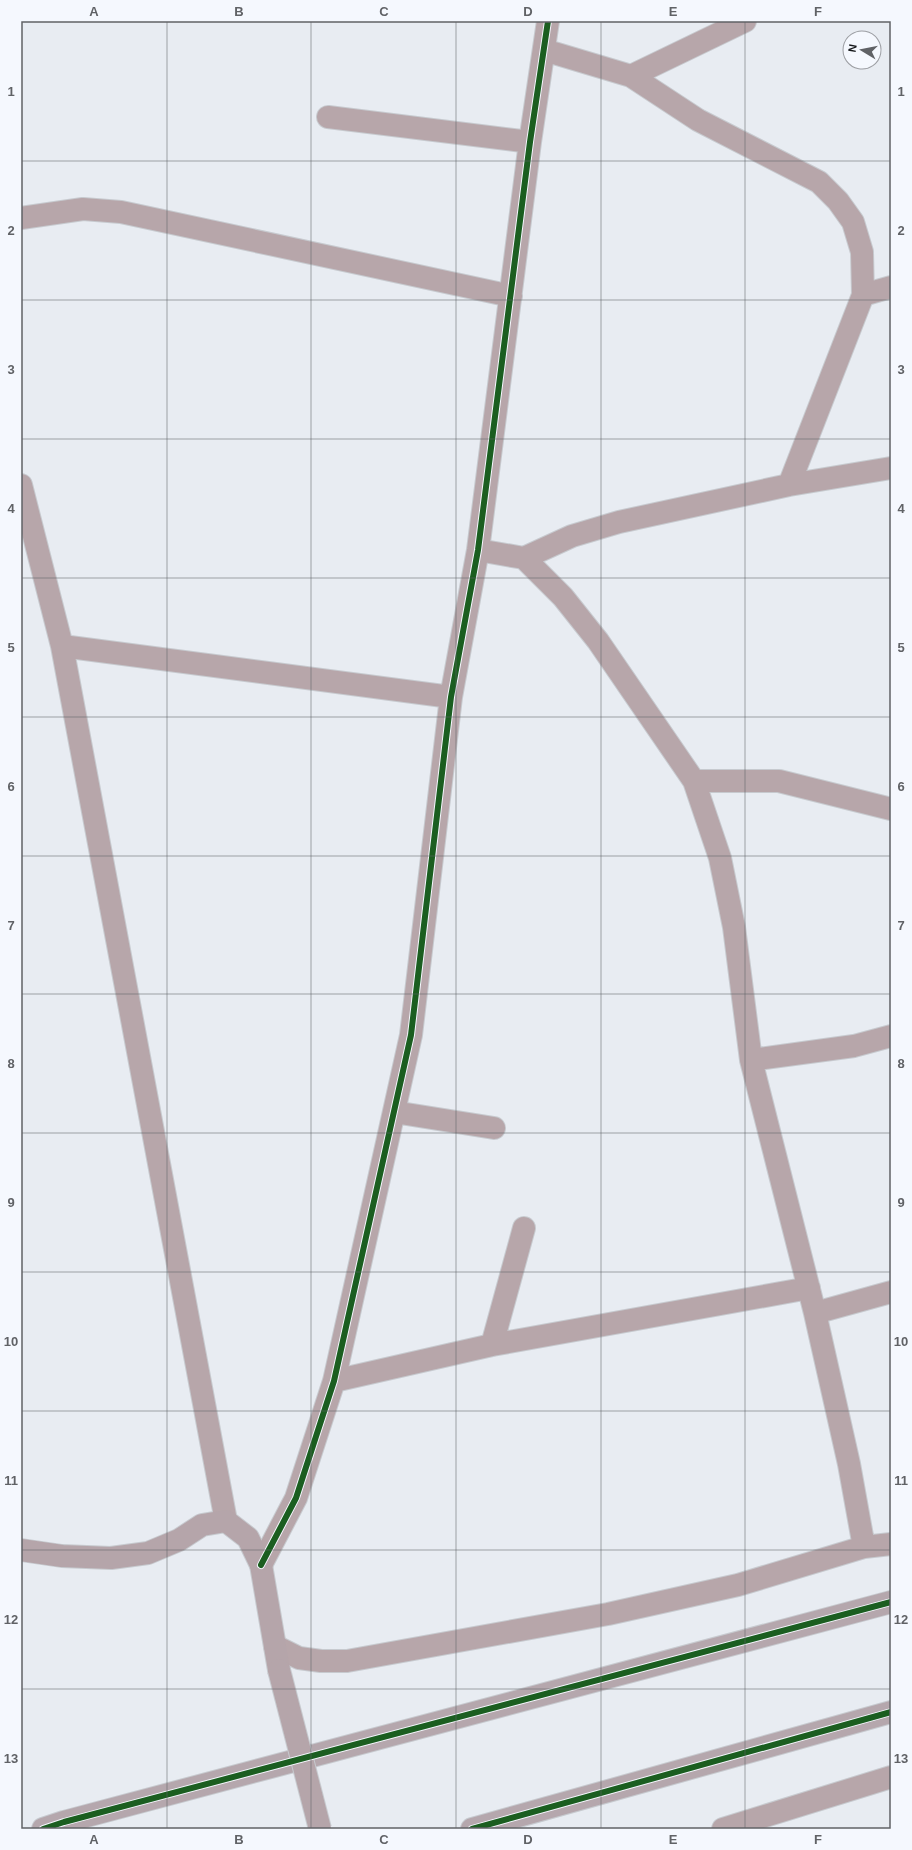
<svg xmlns="http://www.w3.org/2000/svg" width="912" height="1850" viewBox="0 0 912 1850" font-family="Helvetica,sans-serif">
	<style>
		.lines { fill: none; stroke-linecap: round; stroke-linejoin: round }
		.street-casing { stroke: #c7cacf; stroke-width: 24 }
		.secondary-casing { stroke: #c7cacf; stroke-width: 24 }
		.primary-casing { stroke: #c7cacf; stroke-width: 24 }
		.street { stroke: #b7a6aa; stroke-width: 22 }
		.secondary { stroke: #b5a5aa; stroke-width: 22 }
		.primary { stroke: #b5a7ad; stroke-width: 22 }
		.secondary-bridge-casing { stroke: #c7cacf; stroke-width: 24; stroke-linecap: butt }
		.secondary-bridge { stroke: #b5a5aa; stroke-width: 22 }
		.cycleway-casing { stroke: #f5f8fe; stroke-width: 8 }
		.cycleway { stroke: #1b5e20; stroke-width: 6 }
		.grid { fill: none; stroke: #606266; stroke-width: 1; stroke-opacity: 0.55 }
		.neatline { fill: none; stroke: #606266; stroke-width: 1.5 }
		.grid-label { font-size: 13px; text-anchor: middle; font-weight: bold; fill: #606266 }
	</style>
	<rect width="100%" height="100%" fill="#e8ecf2"/>
	<g class="lines">
		<g class="street-casing">
			<path id="street" d="M544,50L631,76L698,120L819,182L838,201L853,222L862,252L863,295
				M631,76L745,21
				M328,117L530,142
				M21,218L83,209L121,212L511,296
				M21,485L62,646L226,1521
				M789,485L891,468
				M478,550L524,558L572,536L619,522L789,485L863,295L891,287
				M524,558L563,597L598,641L694,781L720,858L734,927L751,1060L815,1313L849,1464L864,1547
				M62,646L451,697
				M694,781H779L891,809
				M751,1060L854,1046L891,1036
				M394,1112L494,1128
				M815,1313L891,1292
				M492,1345L524,1228
				M334,1381L492,1345L809,1288
				M261,1565L296,1498L334,1381L411,1035L451,697L478,550L530,142L548,21
				M275,1646L299,1658L321,1661H347L608,1614L738,1585L864,1547L891,1544
				M723,1829L891,1777"/>
		</g>
		<g class="secondary-casing">
			<path id="secondary" d="M21,1550L62,1556L111,1558L148,1553L179,1540L202,1525L226,1521L248,1538L261,1565L279,1670"/>
		</g>
		<g class="primary-casing">
			<path id="primary" d="M43,1829L64,1822L891,1602
				M472,1829L891,1712"/>
		</g>
		<use href="#street" class="street"/>
		<use href="#secondary" class="secondary"/>
		<use href="#primary" class="primary"/>
		<g class="secondary-bridge-casing">
			<path id="secondary-bridge" d="M279,1670L320,1829"/>
		</g>
		<use href="#secondary-bridge" class="secondary-bridge"/>
		<g class="cycleway-casing">
			<path id="cycleway" d="M261,1565L296,1498L334,1381L411,1035L451,697L478,550L530,142L548,21
				M43,1829L64,1822L891,1602
				M472,1829L891,1712"/>
		</g>
		<use href="#cycleway" class="cycleway"/>
	</g>
	<path class="grid" d="M167,21V1829M311,21V1829M456,21V1829M601,21V1829M745,21V1829M21,161H891M21,300H891M21,439H891M21,578H891M21,717H891M21,856H891M21,994H891M21,1133H891M21,1272H891M21,1411H891M21,1550H891M21,1689H891"/>
	<rect width="912" height="1850" fill="none" stroke="#f5f8fe" stroke-width="44"/>
	<g transform="translate(862 50) rotate(280)"><circle r="19" fill="#f5f8fe" stroke="#9c9ea3"/>
	<path d="M0-3L7 15L0 10L-7 15Z" fill="#606266"/>
	<text y="-6" font-size="11" font-weight="bold" text-anchor="middle" fill="#16181b">N</text>
	</g>
	<rect x="22" y="22" width="868" height="1806" class="neatline"/>
	<g class="grid-label">
		<text x="94" y="16">A</text>
		<text x="239" y="16">B</text>
		<text x="384" y="16">C</text>
		<text x="528" y="16">D</text>
		<text x="673" y="16">E</text>
		<text x="818" y="16">F</text>
		<text x="11" y="96">1</text>
		<text x="901" y="96">1</text>
		<text x="11" y="235">2</text>
		<text x="901" y="235">2</text>
		<text x="11" y="374">3</text>
		<text x="901" y="374">3</text>
		<text x="11" y="513">4</text>
		<text x="901" y="513">4</text>
		<text x="11" y="652">5</text>
		<text x="901" y="652">5</text>
		<text x="11" y="791">6</text>
		<text x="901" y="791">6</text>
		<text x="11" y="930">7</text>
		<text x="901" y="930">7</text>
		<text x="11" y="1068">8</text>
		<text x="901" y="1068">8</text>
		<text x="11" y="1207">9</text>
		<text x="901" y="1207">9</text>
		<text x="11" y="1346">10</text>
		<text x="901" y="1346">10</text>
		<text x="11" y="1485">11</text>
		<text x="901" y="1485">11</text>
		<text x="11" y="1624">12</text>
		<text x="901" y="1624">12</text>
		<text x="11" y="1763">13</text>
		<text x="901" y="1763">13</text>
		<text x="94" y="1844">A</text>
		<text x="239" y="1844">B</text>
		<text x="384" y="1844">C</text>
		<text x="528" y="1844">D</text>
		<text x="673" y="1844">E</text>
		<text x="818" y="1844">F</text>
	</g>
</svg>
